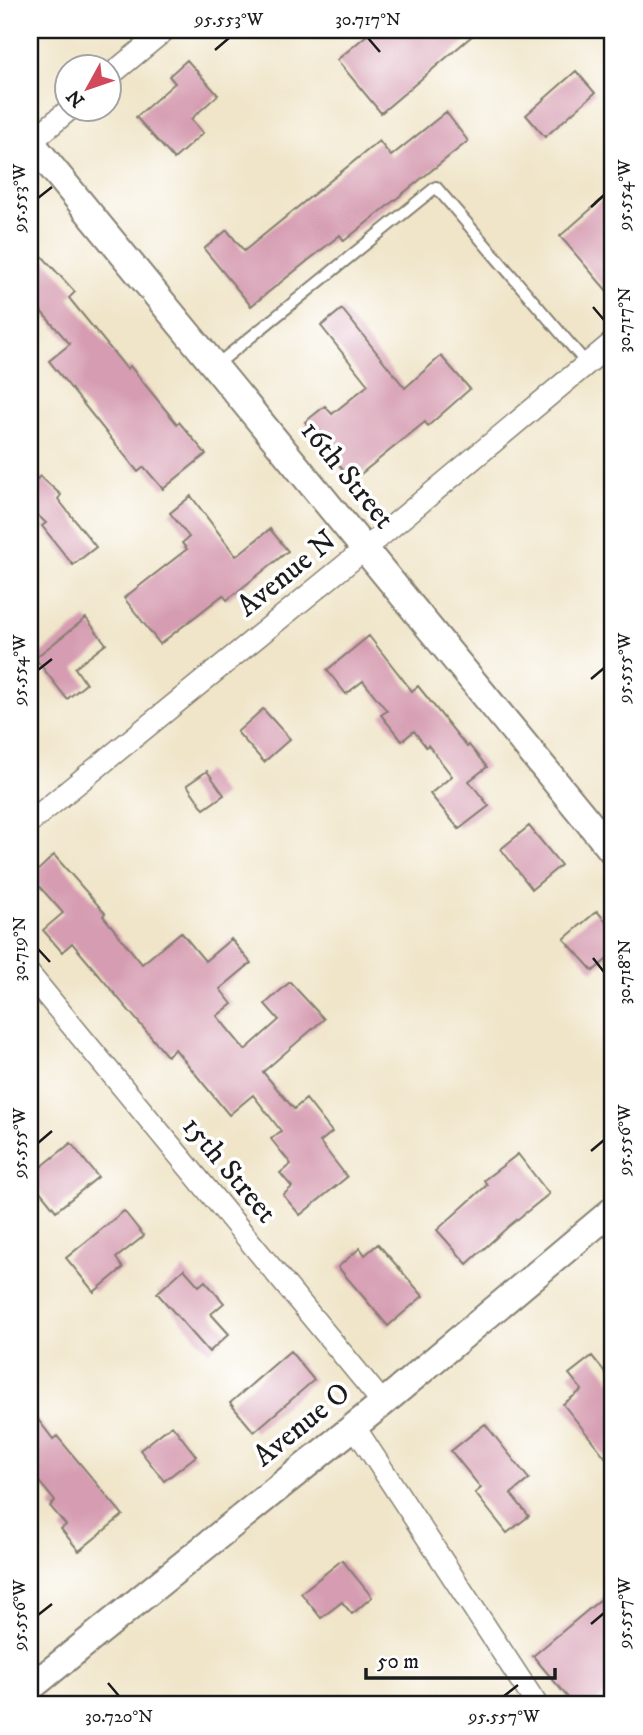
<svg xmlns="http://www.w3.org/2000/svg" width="643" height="1735" viewBox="0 0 643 1735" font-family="'IM FELL DW Pica',serif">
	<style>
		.building { fill: #d69cb1 }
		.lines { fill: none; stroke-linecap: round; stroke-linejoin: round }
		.service-casing { stroke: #868072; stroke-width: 14 }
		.minor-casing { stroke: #868072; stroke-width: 24 }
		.tertiary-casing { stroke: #868072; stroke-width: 30 }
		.service { stroke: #fff; stroke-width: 10 }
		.minor { stroke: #fff; stroke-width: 21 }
		.tertiary { stroke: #fff; stroke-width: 26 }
		.ticks { fill: none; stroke: #1c1c1c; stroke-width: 2.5 }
		.labels { text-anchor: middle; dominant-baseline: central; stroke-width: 7; stroke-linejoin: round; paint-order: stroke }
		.street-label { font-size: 30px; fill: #1c1c1c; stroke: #fff }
		.neatline { fill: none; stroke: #1c1c1c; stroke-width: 2.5 }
		.ticks-label { font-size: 18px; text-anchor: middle; fill: #1c1c1c }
	</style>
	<rect width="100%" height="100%" fill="#fff"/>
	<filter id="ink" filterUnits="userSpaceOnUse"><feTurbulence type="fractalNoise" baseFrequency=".0143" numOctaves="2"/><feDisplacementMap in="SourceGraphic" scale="14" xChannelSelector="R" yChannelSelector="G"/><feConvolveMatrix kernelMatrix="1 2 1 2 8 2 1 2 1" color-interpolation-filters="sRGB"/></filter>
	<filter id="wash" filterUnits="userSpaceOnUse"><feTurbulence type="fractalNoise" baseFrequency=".00686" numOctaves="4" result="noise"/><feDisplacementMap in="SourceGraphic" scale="28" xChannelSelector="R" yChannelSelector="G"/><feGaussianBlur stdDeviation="1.57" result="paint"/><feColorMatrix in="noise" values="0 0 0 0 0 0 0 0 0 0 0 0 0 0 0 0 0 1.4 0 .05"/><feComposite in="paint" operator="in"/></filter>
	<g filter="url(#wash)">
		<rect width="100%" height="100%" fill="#f0e5c9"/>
		<g id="blocks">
			<path class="building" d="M373,30H479L381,113L337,60Z
				M187,60L218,95L191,119L203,133L174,159L136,117L175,83L169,76Z
				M576,71L595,93L545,137L526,115Z
				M446,112L468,141L344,241L340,235L251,306L204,249L227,230L244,251L379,141L391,156Z
				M613,190V298L560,236Z
				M30,243L75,292L69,298L127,369L130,366L177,424L179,422L206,454L163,489L144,467L138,472L49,361L70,344L30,299Z
				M342,309L405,388L441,356L470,389L428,426L425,422L352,481L305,422L325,406L332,414L368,385L321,326Z
				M40,476L61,495L58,499L96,547L73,565L42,526L46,523L30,508V487Z
				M191,496L236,556L270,529L288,551L227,600L223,595L160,644L124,598L187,549L182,543L189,537L170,513Z
				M86,618L106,644L75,668L86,684L67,699L35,658Z
				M369,636L412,691L418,686L467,747L469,745L487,767L469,781L489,806L459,829L430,794L452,776L428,745L426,747L414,731L402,741L381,715L387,711L363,681L346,694L327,670Z
				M263,709L290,739L264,762L237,732Z
				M207,771L224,795L204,809L187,785Z
				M529,826L561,865L532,889L501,849Z
				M54,855L105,913L103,916L142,964L181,932L205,961L231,939L251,963L220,989L232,1004L217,1016L245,1050L279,1020L265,1004L290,982L324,1019L263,1072L294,1109L306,1099L332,1132L320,1142L347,1177L300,1215L283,1195L292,1187L280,1173L291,1164L271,1139L281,1131L253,1095L229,1115L175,1049L167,1056L72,943L62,952L43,930L63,913L31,877Z
				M597,911L613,930V954L593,971L564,939Z
				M71,1143L98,1177L56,1211L30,1179V1176Z
				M518,1154L549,1194L509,1226L467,1264L437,1230L487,1185L484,1180Z
				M124,1211L144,1236L116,1258L123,1268L94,1292L66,1258Z
				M378,1244L423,1296L388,1326L338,1267L360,1248L365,1255Z
				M184,1269L199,1286L205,1281L224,1303L211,1314L229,1334L209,1352L157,1293Z
				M290,1351L314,1380L254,1432L230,1403Z
				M592,1356L613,1382V1467L563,1404L582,1390L569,1374Z
				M30,1409L53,1439L57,1436L123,1515L79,1551L61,1529L66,1525L50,1506L55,1501L30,1471Z
				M485,1424L529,1479L511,1494L529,1516L507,1533L475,1493L481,1488L451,1451Z
				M172,1425L196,1456L164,1481L140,1450Z
				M342,1560L372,1597L352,1614L342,1602L321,1618L301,1593Z
				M613,1589V1688L593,1705H574L533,1656Z"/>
		</g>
	</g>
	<g filter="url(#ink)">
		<use href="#blocks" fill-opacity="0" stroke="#868072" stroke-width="2"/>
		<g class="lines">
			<g class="service-casing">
				<path id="service" d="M215,366L436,187L587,364"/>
			</g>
			<g class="minor-casing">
				<path id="minor" d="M108,77L165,30
					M30,143L71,108
					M30,822L365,549L613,342
					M30,975L383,1403
					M354,1426L537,1705"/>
			</g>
			<g class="tertiary-casing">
				<path id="tertiary" d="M30,141L613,852
					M30,1688L383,1403L613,1210"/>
			</g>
			<use href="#service" class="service"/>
			<use href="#minor" class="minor"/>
			<use href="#tertiary" class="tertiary"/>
		</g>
	</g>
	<path class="ticks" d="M368,38L380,52M215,50L229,38M38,198L52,187M591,207L604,195M593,307L604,320M38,670L52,659M591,679L604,668M38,949L50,962M593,958L604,972M38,1143L52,1131M591,1151L604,1140M38,1615L52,1604M591,1624L604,1613M108,1683L119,1696M504,1696L518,1685"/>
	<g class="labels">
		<g class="street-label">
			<text transform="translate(347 475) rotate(51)">16th Street</text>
			<text transform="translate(287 574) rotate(-39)">Avenue N</text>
			<text transform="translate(229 1170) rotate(50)">15th Street</text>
			<text transform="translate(302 1425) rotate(-39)">Avenue O</text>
		</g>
	</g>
	<rect width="643" height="1735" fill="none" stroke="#fff" stroke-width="77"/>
	<g transform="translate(88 88) rotate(230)"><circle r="33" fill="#ffffff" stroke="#a4a4a4" stroke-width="2"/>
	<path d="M0-5L12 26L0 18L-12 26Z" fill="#d1495b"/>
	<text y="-10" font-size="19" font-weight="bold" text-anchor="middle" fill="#1c1c1c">N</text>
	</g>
	<path d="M366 1668v10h189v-10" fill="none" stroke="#1c1c1c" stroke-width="3.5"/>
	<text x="377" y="1668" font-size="21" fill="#1c1c1c" stroke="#ffffff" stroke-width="5" paint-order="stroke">50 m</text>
	<rect x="38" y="38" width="566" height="1658" class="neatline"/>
	<g class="ticks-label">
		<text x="229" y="25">95.553°W</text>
		<text x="368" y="25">30.717°N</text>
		<text transform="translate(624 195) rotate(-90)" y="6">95.554°W</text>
		<text transform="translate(19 198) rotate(-90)" y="6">95.553°W</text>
		<text transform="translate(624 320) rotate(-90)" y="6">30.717°N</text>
		<text transform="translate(624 668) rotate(-90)" y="6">95.555°W</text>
		<text transform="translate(19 670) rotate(-90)" y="6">95.554°W</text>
		<text transform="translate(19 949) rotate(-90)" y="6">30.719°N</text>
		<text transform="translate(624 972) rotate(-90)" y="6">30.718°N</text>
		<text transform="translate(624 1140) rotate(-90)" y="6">95.556°W</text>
		<text transform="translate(19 1143) rotate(-90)" y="6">95.555°W</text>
		<text transform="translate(624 1613) rotate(-90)" y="6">95.557°W</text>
		<text transform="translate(19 1615) rotate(-90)" y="6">95.556°W</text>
		<text x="119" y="1722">30.720°N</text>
		<text x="504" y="1722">95.557°W</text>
	</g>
</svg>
